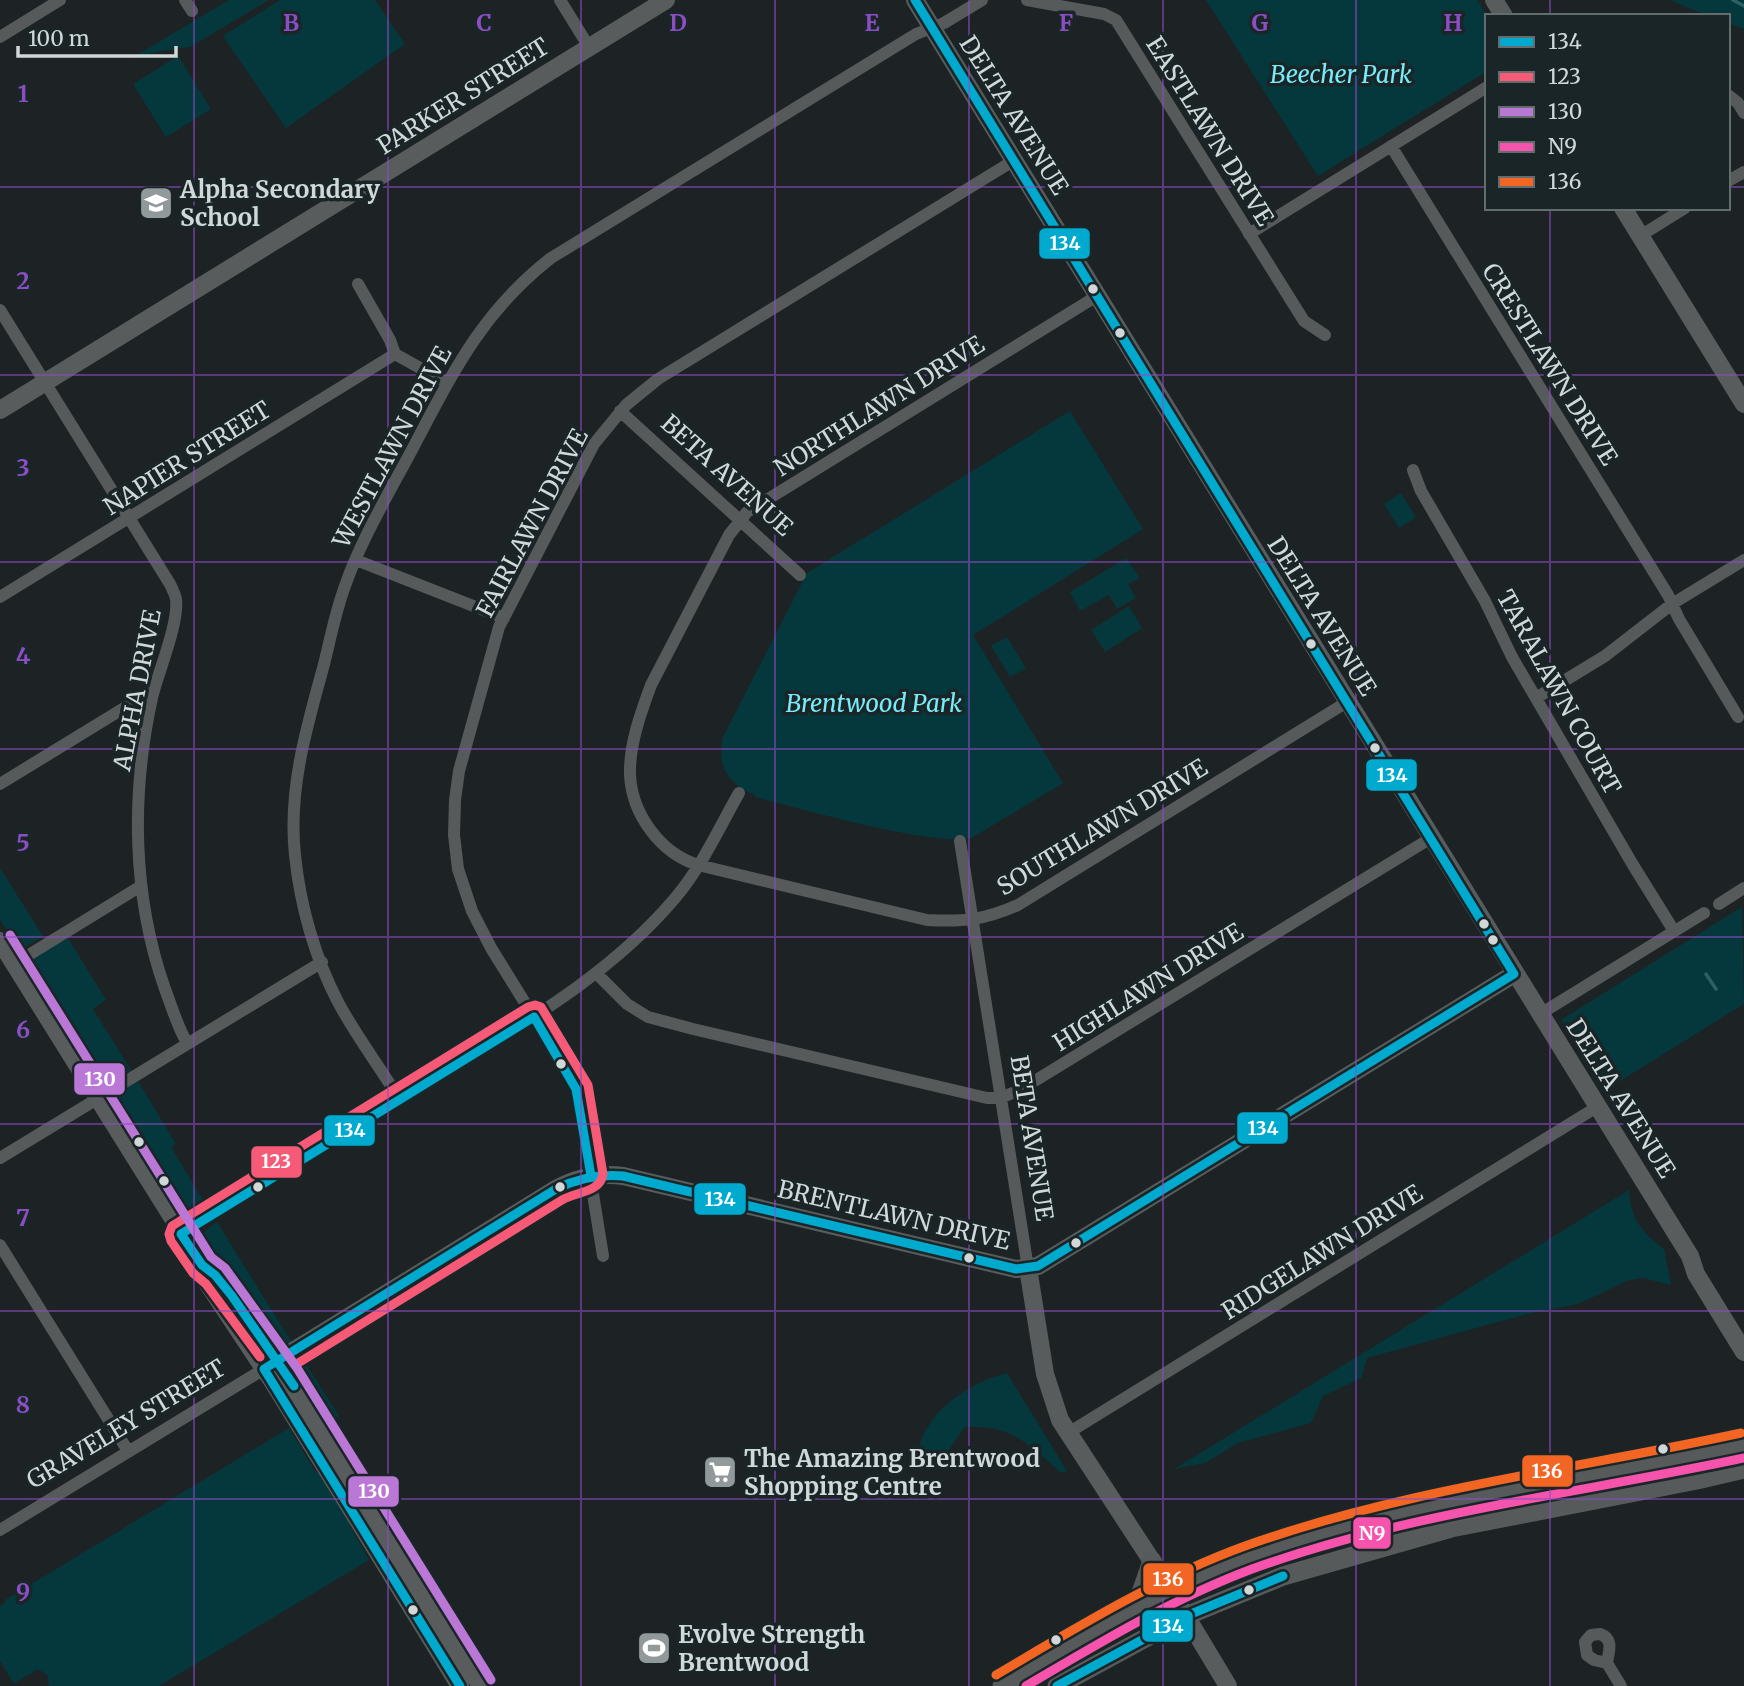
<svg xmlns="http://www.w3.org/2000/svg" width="1744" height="1686" viewBox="0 0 1744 1686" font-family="Merriweather,serif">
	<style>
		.green { fill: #04383c }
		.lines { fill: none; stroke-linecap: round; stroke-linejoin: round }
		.stream { stroke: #2a6167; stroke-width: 3.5 }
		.street { stroke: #575a5a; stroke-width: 12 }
		.secondary { stroke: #585c5c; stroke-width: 18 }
		.primary { stroke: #565a5b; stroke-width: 19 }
		.bus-1-casing { stroke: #1a2527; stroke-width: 14 }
		.bus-2-casing { stroke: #1a2527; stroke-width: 14 }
		.bus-3-casing { stroke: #1a2527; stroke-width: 14 }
		.bus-4-casing { stroke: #1a2527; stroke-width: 14 }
		.bus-5-casing { stroke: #1a2527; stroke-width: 14 }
		.bus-1 { stroke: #00a9ce; stroke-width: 9 }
		.bus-2 { stroke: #f75a77; stroke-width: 9 }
		.bus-3 { stroke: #ba77d6; stroke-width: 9 }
		.bus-4 { stroke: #f653ac; stroke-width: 9 }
		.bus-5 { stroke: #f26522; stroke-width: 9 }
		.grid { fill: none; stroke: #8c4ec4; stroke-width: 2; stroke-opacity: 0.55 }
		.bus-dot { fill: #d1d8d9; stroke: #1a2527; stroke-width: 2.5 }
		.labels { text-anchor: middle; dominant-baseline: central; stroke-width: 7; stroke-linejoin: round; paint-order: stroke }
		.park-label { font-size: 24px; font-style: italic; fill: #76ecf8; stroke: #1a2527 }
		.street-label { font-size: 24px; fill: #d1d8d9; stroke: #1a2527 }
		.poi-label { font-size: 24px; font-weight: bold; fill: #d1d8d9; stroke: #1a2527; text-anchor: start }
		.grid-label { font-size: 23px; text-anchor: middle; font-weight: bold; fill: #8c4ec4; stroke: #1a2527; stroke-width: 7; stroke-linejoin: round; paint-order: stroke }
		.line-badge { stroke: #1a2527; stroke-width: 2.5 }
		.badge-label { font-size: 19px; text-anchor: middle; font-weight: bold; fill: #fff }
	</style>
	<rect width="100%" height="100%" fill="#1d2324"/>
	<path class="green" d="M229,0H269L190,47L161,51L132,58Z
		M280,0H375L405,44L286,128L223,36Z
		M1206,0H1477L1487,16V71L1318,176Z
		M1670,0H1744V29L1728,23V16H1708Z
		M178,56L211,109L166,137L133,84Z
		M1070,411L1143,529L973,635L1063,783L973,837C944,850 794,807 755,797L754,794C743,792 729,780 724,768C720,761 722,748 722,739L807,573Z
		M1401,493L1416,517L1399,528L1384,504Z
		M1126,558L1140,578L1128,584L1136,598L1117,609L1109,595L1080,611L1070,592Z
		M1129,606L1142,628L1105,652L1091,630Z
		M1007,637L1026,668L1010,677L991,646Z
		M0,868L43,936L25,947L16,945L0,920Z
		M1742,907L1744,1004L1604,1091L1561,1020Z
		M68,938L106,1000L93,1009L131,1070L108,1083L99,1079L30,967L35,957Z
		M138,1081L176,1144L171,1147L207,1207L196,1214L186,1215L181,1211L116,1106L114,1103L117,1094Z
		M1629,1190C1631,1220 1641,1231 1664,1249L1671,1285L1643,1278L1629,1280L1578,1304L1527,1314L1367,1358L1361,1378L1323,1396L1311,1423L1238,1443L1205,1463L1174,1469Z
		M217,1222L292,1343L281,1346L271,1340L204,1247C200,1233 206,1229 217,1222Z
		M301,1356L339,1416L326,1424L293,1370L295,1362Z
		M1007,1373L1067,1471L1061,1473C1028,1443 1012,1425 965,1427L941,1461L916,1456C919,1448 921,1438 926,1430C942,1401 976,1381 1007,1373Z
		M289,1428L315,1471L322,1474L350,1519V1526L369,1560L159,1686H49L47,1675L38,1669L14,1684L0,1661V1606L5,1603V1600Z"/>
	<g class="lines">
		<path class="stream" d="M1733,0L1744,6
			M1706,974L1716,989"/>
		<path class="street" d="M185,0L192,11
			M560,0L589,47
			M1027,0L1104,14L1116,20L1304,321L1325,335
			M0,37L60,0
			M1728,95L1738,103L1744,113
			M1391,146L1668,595L1679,619L1738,717
			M1728,181L1744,172
			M1249,234L1487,87
			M1640,236L1685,208
			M358,284L390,340L395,354L447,383
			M1097,296L747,512L729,535L651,685C641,712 629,745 630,775C632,814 660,853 698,865L927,920C964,922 984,920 1018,905L1347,702
			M0,310L170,584C172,588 175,594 176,599C179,624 158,672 152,698C131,794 132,895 165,989C172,1007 177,1026 187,1043
			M620,411L800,575
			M1413,470L1421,491L1485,601L1512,657L1633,865L1674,931
			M356,560L504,618
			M0,597L395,354
			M1536,698L1605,656L1672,604L1744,560
			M0,784L124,708L152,698
			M960,841L1028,1268
			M1719,904L1744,888
			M14,964L141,886
			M597,974L627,1004L648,1017L693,1029L987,1098H1000L1020,1090L1431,838
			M1540,1014L1704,913
			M400,1100C380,1067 356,1036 338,1002C315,958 300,905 295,855C288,791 306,729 323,668C330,641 335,613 345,586C362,537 391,490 415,444C454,370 483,311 551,258L916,34L944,23L982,0
			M0,1158L322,962
			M181,1234C270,1178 360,1125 449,1070C530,1020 614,971 676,897C702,866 719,828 739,793
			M0,1245L128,1451
			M603,1256L576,1089L569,1074L491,948L472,911L458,869L454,835L455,800L459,771L499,627L594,444L626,405L658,379L1013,161
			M1068,1433L1597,1107
			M0,1530L264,1369
			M1607,1663L1594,1660L1587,1655L1585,1642L1591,1635L1600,1634C1614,1639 1609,1651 1607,1663L1621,1686"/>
		<path class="secondary" d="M915,0L1690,1256L1696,1274L1744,1352
			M1494,0L1504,16
			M1623,208L1744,404
			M0,410L666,0
			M0,941L202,1265L206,1281L273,1382L460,1686
			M205,1267L215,1275L277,1361L321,1427L481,1686
			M1028,1268L1045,1374L1060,1420L1163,1578L1228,1686
			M264,1369L556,1189C578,1177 599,1173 623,1176L1016,1269L1038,1266L1514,974"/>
		<path class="primary" d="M1135,1610L1152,1561
			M1002,1686C1072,1645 1142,1601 1217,1570C1300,1536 1386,1517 1473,1499C1563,1481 1654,1465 1744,1445
			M1057,1686L1186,1616L1283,1576L1451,1528L1697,1480L1744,1469"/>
		<g class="bus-1-casing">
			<path id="bus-1" d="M915,0L1514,974
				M294,1386L232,1296L215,1275L202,1265L181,1234L534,1017L576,1089L591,1176
				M460,1686L264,1369L556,1189C578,1178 599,1174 623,1176L1016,1269L1038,1266L1514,974
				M1057,1686L1186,1616L1283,1576"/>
		</g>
		<g class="bus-2-casing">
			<path id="bus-2" d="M260,1357L206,1284L193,1273L171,1241L169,1234L172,1226L528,1007L535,1005L541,1007L588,1085L603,1174C601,1192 576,1192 562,1200L295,1365"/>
		</g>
		<g class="bus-3-casing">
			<path id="bus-3" d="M10,935L211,1257L225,1268L297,1368L491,1680"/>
		</g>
		<g class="bus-4-casing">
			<path id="bus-4" d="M1026,1686C1099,1643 1172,1599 1252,1569C1410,1512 1581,1493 1744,1458"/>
		</g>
		<g class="bus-5-casing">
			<path id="bus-5" d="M996,1675C1076,1628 1157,1578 1245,1546C1405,1489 1576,1469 1741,1433"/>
		</g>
		<use href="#bus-1" class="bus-1"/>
		<use href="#bus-2" class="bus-2"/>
		<use href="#bus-3" class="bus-3"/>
		<use href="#bus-4" class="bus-4"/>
		<use href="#bus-5" class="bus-5"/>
	</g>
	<path class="grid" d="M194,0V1686M388,0V1686M581,0V1686M775,0V1686M969,0V1686M1163,0V1686M1356,0V1686M1550,0V16M0,187H1487M1728,187H1744M1550,208V1686M0,375H1744M0,562H1744M0,749H1744M0,937H1744M0,1124H1744M0,1311H1744M0,1499H1744"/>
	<defs>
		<g id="school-square" transform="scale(1.75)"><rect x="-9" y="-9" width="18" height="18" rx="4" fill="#92999a" stroke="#1a2527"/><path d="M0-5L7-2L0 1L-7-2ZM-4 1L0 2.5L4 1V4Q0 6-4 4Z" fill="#fff"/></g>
		<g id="supermarket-square" transform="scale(1.75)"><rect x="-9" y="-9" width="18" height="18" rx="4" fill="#92999a" stroke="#1a2527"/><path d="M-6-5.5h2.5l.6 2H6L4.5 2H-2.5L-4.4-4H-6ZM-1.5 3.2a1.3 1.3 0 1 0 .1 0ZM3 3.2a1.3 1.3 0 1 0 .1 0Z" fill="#fff"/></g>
		<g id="stadium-square" transform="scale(1.75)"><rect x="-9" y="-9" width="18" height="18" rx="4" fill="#92999a" stroke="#1a2527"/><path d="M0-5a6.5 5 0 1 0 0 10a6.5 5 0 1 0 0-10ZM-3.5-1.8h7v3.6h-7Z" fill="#fff"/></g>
	</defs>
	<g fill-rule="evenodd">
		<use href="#school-square" x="156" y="203"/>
		<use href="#supermarket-square" x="720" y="1472"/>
		<use href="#stadium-square" x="654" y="1648"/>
	</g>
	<g class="bus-dot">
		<circle cx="1093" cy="289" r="6"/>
		<circle cx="1120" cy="333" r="6"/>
		<circle cx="1311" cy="644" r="6"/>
		<circle cx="1375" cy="748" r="6"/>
		<circle cx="1484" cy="924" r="6"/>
		<circle cx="1493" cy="940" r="6"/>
		<circle cx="561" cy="1064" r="6"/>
		<circle cx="139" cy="1142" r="6"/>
		<circle cx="164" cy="1181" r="6"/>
		<circle cx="258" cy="1187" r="6"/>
		<circle cx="560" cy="1187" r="6"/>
		<circle cx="1076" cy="1243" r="6"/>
		<circle cx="969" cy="1258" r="6"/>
		<circle cx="1663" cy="1449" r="6"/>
		<circle cx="1249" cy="1590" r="6"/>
		<circle cx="413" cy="1610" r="6"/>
		<circle cx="1056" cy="1640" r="6"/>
	</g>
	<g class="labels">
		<g class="park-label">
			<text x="1341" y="74">Beecher Park</text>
			<text x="874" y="703">Brentwood Park</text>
		</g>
		<g class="street-label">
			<text transform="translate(463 96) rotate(-32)">PARKER STREET</text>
			<text transform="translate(1014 115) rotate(58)">DELTA AVENUE</text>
			<text transform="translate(1210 131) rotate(58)">EASTLAWN DRIVE</text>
			<text transform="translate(1550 364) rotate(58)">CRESTLAWN DRIVE</text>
			<text transform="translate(879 406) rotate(-32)">NORTHLAWN DRIVE</text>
			<text transform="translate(392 447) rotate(-62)">WESTLAWN DRIVE</text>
			<text transform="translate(187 458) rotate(-32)">NAPIER STREET</text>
			<text transform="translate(727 475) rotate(42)">BETA AVENUE</text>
			<text transform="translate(532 523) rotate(-62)">FAIRLAWN DRIVE</text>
			<text transform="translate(1322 616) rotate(58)">DELTA AVENUE</text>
			<text transform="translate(137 690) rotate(-79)">ALPHA DRIVE</text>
			<text transform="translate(1559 692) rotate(61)">TARALAWN COURT</text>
			<text transform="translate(1102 827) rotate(-31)">SOUTHLAWN DRIVE</text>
			<text transform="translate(1148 987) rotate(-32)">HIGHLAWN DRIVE</text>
			<text transform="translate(1621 1098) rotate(58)">DELTA AVENUE</text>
			<text transform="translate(1032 1138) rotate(81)">BETA AVENUE</text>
			<text transform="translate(894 1215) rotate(13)">BRENTLAWN DRIVE</text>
			<text transform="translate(1322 1252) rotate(-32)">RIDGELAWN DRIVE</text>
			<text transform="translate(126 1424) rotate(-31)">GRAVELEY STREET</text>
		</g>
		<g class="poi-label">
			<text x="180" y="189">Alpha Secondary<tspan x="180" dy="28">School</tspan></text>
			<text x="744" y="1458">The Amazing Brentwood<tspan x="744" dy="28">Shopping Centre</tspan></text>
			<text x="678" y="1634">Evolve Strength<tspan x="678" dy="28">Brentwood</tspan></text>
		</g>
	</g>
	<g class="grid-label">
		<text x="291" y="31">B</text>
		<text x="484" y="31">C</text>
		<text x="678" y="31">D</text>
		<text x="872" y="31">E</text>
		<text x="1066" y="31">F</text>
		<text x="1260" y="31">G</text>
		<text x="1453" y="31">H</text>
		<text x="23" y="102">1</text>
		<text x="23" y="289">2</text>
		<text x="23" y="476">3</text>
		<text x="23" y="664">4</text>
		<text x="23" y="851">5</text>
		<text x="23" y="1038">6</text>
		<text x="23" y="1226">7</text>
		<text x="23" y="1413">8</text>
		<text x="23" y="1600">9</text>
	</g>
	<g class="line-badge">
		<rect x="1038" y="227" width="53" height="33" rx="7" fill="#00a9ce"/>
		<rect x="1365" y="758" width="53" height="34" rx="7" fill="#00a9ce"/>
		<rect x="73" y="1062" width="53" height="34" rx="7" fill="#ba77d6"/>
		<rect x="1236" y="1111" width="53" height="34" rx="7" fill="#00a9ce"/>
		<rect x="323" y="1114" width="53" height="33" rx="7" fill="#00a9ce"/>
		<rect x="250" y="1145" width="53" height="34" rx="7" fill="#f75a77"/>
		<rect x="693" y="1182" width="54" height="34" rx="7" fill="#00a9ce"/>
		<rect x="1521" y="1454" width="53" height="34" rx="7" fill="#f26522"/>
		<rect x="347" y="1475" width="53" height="33" rx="7" fill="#ba77d6"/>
		<rect x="1352" y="1516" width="40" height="34" rx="7" fill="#f653ac"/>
		<rect x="1142" y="1562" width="53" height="34" rx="7" fill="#f26522"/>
		<rect x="1141" y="1609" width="53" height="34" rx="7" fill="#00a9ce"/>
	</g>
	<g class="badge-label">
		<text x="1065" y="250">134</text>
		<text x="1392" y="782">134</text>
		<text x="100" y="1086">130</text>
		<text x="1263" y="1135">134</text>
		<text x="350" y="1137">134</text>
		<text x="276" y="1168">123</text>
		<text x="720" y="1206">134</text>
		<text x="1547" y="1478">136</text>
		<text x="374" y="1498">130</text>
		<text x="1372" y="1540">N9</text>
		<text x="1168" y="1586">136</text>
		<text x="1168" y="1633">134</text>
	</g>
	<rect x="1485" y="14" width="245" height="196" fill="#1a2527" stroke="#636d6e" stroke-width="2"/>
	<rect x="1499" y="37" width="35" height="10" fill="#00a9ce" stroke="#636d6e" stroke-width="2"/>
	<text x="1548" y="49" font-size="21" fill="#d1d8d9">134</text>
	<rect x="1499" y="72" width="35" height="10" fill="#f75a77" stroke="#636d6e" stroke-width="2"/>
	<text x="1548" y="84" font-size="21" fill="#d1d8d9">123</text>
	<rect x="1499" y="107" width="35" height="10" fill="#ba77d6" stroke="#636d6e" stroke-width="2"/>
	<text x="1548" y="119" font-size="21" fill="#d1d8d9">130</text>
	<rect x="1499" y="142" width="35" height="10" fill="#f653ac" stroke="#636d6e" stroke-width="2"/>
	<text x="1548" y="154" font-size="21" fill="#d1d8d9">N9</text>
	<rect x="1499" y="177" width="35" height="10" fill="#f26522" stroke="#636d6e" stroke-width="2"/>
	<text x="1548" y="189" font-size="21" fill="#d1d8d9">136</text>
	<path d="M18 46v10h158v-10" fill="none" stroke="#d1d8d9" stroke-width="3.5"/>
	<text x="28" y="46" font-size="21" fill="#d1d8d9" stroke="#1a2527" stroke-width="5" paint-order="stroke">100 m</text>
</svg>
